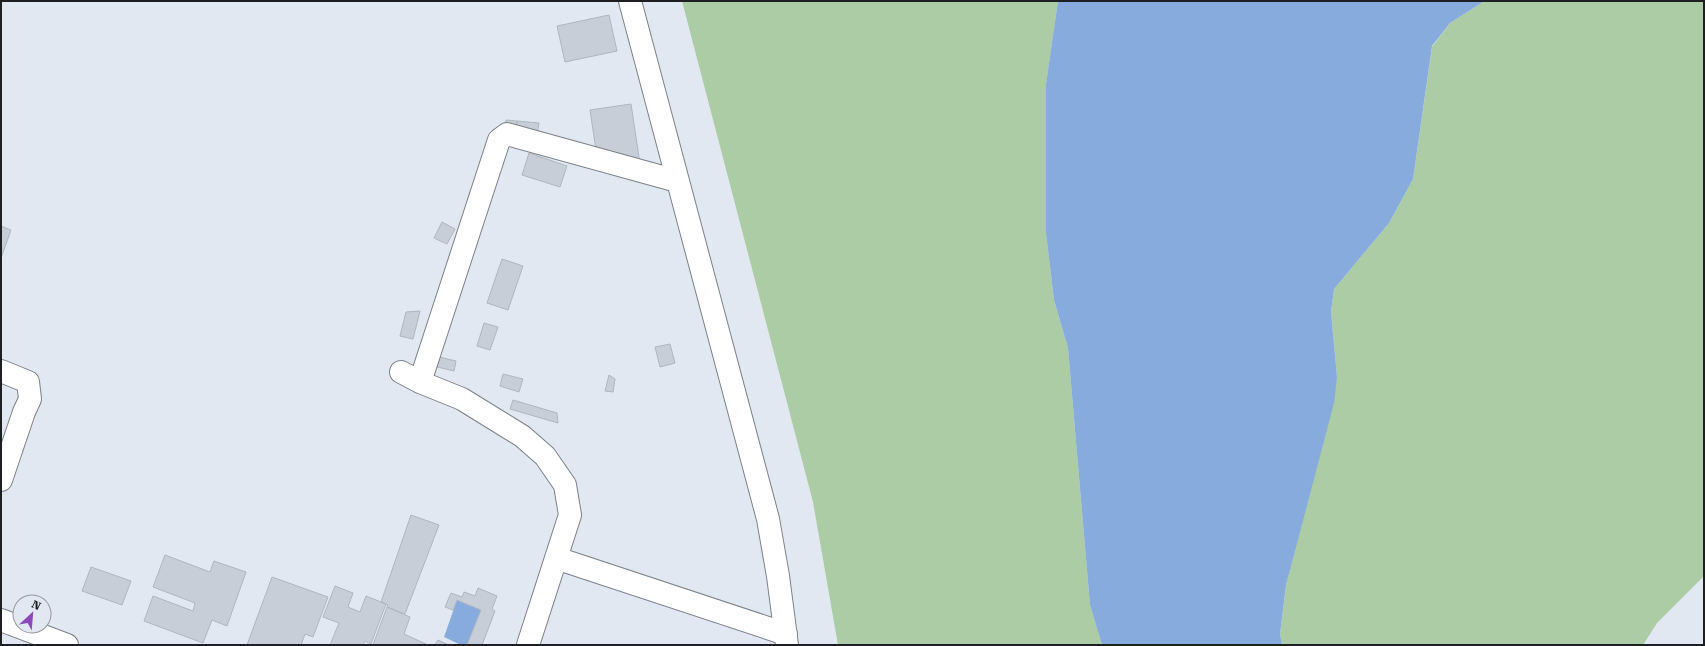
<svg xmlns="http://www.w3.org/2000/svg" width="1705" height="646" viewBox="0 0 1705 646" font-family="'Roboto Serif',serif">
	<style>
		.green { fill: #abcca4 }
		.water { fill: #86abdc }
		.building { fill: #c8ced7; stroke: #b0b6bf }
		.lines { fill: none; stroke-linecap: round; stroke-linejoin: round }
		.minor-casing { stroke: #7b8189; stroke-width: 24 }
		.highway-casing { stroke: #7b8189; stroke-width: 24 }
		.minor { stroke: #fff; stroke-width: 22 }
		.highway { stroke: #fff; stroke-width: 22 }
	</style>
	<rect width="100%" height="100%" fill="#e1e8f1"/>
	<path class="green" d="M682,1H1058L1046,84V233L1054,300L1068,348L1090,605L1102,645H838L813,502Z
		M1492,1H1704V576L1657,623L1643,645H1282L1280,634L1286,585L1337,377L1331,312L1334,289L1389,223L1413,179L1432,47L1450,23L1483,2Z"/>
	<path class="water" d="M1058,1H1492L1483,2L1450,23L1432,46L1413,179L1389,223L1334,289L1331,312L1337,377L1334,403L1286,585L1280,634L1282,645H1102L1090,605L1068,348L1054,300L1046,233V84Z
		M457,600L481,610L467,645H461L444,637Z"/>
	<path class="building" d="M609,15L617,51L565,62L557,26Z
		M631,104L640,164L599,170L590,110Z
		M506,120L517,121L516,129L505,128Z
		M517,121L539,123L537,135L516,129Z
		M529,153L567,166L560,187L522,175Z
		M442,222L455,229L447,244L434,238Z
		M1,226L11,230L1,258Z
		M502,259L523,266L508,310L487,303Z
		M420,311L413,339L400,336L406,312Z
		M484,323L498,327L490,350L477,346Z
		M670,344L675,363L660,367L655,347Z
		M435,356L456,361L454,371L433,366Z
		M503,374L523,379L519,392L500,386Z
		M609,375L615,379L613,392L605,391Z
		M513,400L557,413L558,423L510,409Z
		M411,515L439,525L405,614L387,607L388,605L381,602Z
		M165,555L210,572L214,561L246,572L227,626L212,620L203,643L144,621L153,596L193,611L195,603L153,587Z
		M91,567L131,581L122,605L82,591Z
		M272,577L328,597L313,637L305,634L301,645H247Z
		M335,586L353,593L348,607L360,612L366,596L386,604L371,644L365,641L363,645H330L339,623L323,617Z
		M478,588L497,596L492,609L495,611L482,645H467L481,610L457,600L453,610L445,607L451,593L462,597L464,592L475,596Z
		M387,607L410,617L404,634L428,645H373Z
		M438,640L449,645H435Z"/>
	<g class="lines">
		<g class="minor-casing">
			<path id="minor" d="M630,1L768,519L778,576L787,645
				M1,371L28,382L30,399L24,412L1,480
				M401,372L420,382L462,399L522,436L545,456L565,485L570,515L528,645
				M420,382L499,140L507,134L677,181
				M556,558L786,634"/>
		</g>
		<g class="highway-casing">
			<path id="highway" d="M1,620L67,645"/>
		</g>
		<use href="#minor" class="minor"/>
		<use href="#highway" class="highway"/>
	</g>
	<rect width="1705" height="646" fill="none" stroke="#1d1f22" stroke-width="4"/>
	<g transform="translate(32 614) rotate(26)"><circle r="19" fill="#e1e8f1" stroke="#93989e"/>
	<path d="M0-3L7 15L0 10L-7 15Z" fill="#8c47ba"/>
	<text y="-6" font-size="11" font-weight="bold" text-anchor="middle" fill="#1d1f22">N</text>
	</g>
</svg>
